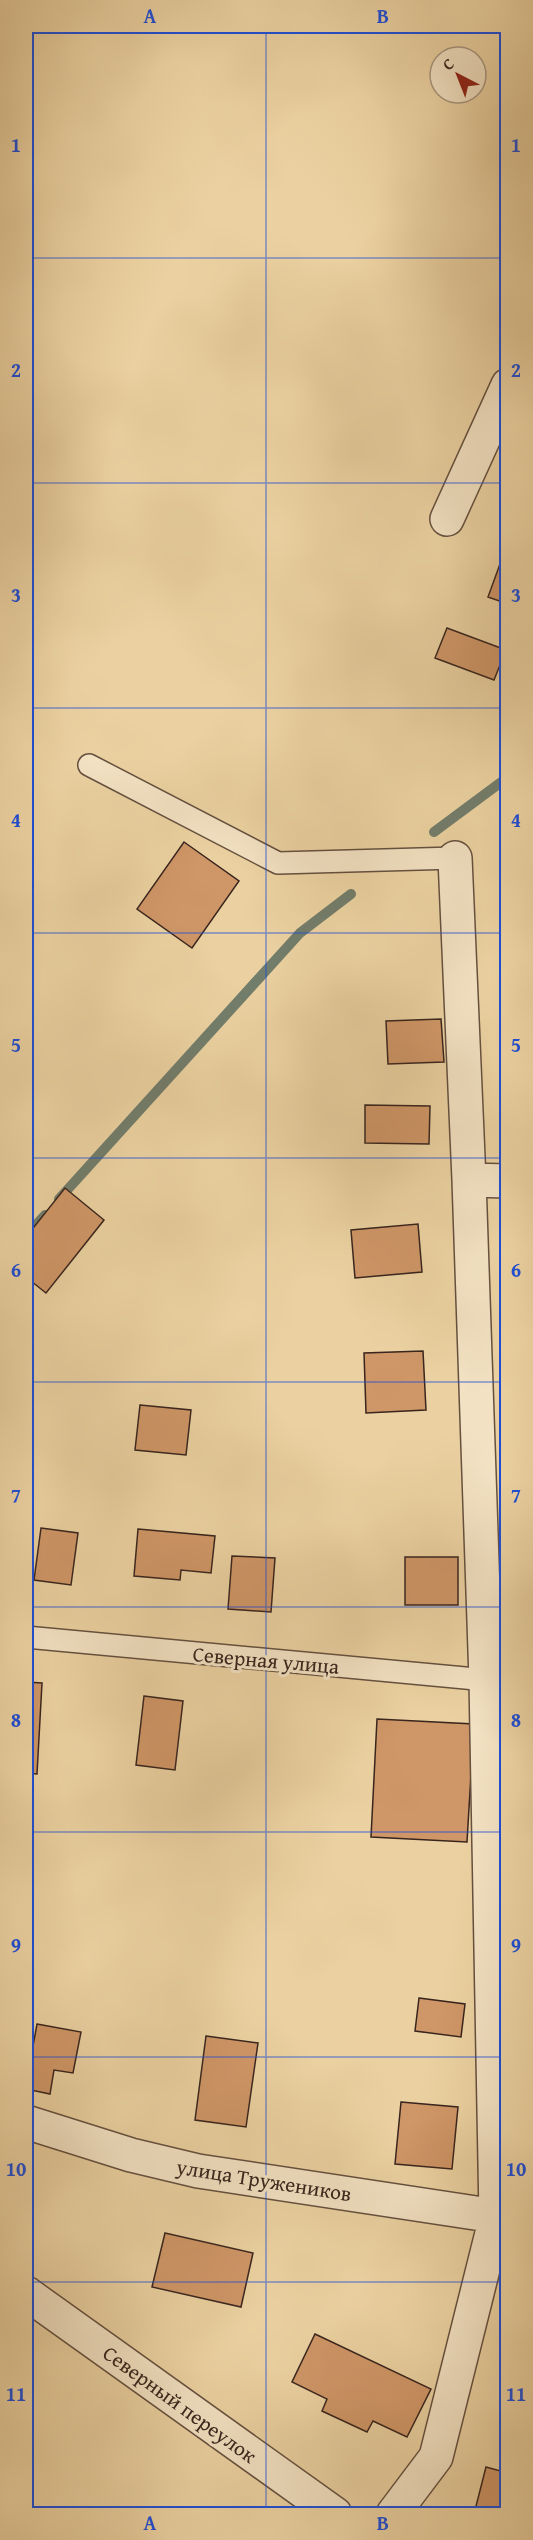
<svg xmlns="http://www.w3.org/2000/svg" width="533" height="2540" viewBox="0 0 533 2540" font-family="'Gentium Book Plus',serif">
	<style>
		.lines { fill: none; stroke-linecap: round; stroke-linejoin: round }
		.stream { stroke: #727d6b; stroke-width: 10 }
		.building { fill: #cf9667; stroke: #38251e; stroke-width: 1.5 }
		.service-casing { stroke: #65503f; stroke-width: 24 }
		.minor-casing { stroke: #65503f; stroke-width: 36 }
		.service { stroke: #f2e1c2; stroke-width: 21 }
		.minor { stroke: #f2e1c2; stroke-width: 33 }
		.grid { fill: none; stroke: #1d4ed8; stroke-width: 1.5; stroke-opacity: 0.55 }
		.labels { text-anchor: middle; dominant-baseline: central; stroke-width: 6; stroke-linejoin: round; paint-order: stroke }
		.street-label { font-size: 21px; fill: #38251e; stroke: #f2e1c2 }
		.neatline { fill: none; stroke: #1d4ed8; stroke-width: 2 }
		.grid-label { font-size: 20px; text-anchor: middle; font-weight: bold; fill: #1d4ed8 }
	</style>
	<rect width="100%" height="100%" fill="#ebd1a1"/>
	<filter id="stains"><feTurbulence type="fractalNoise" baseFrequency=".00333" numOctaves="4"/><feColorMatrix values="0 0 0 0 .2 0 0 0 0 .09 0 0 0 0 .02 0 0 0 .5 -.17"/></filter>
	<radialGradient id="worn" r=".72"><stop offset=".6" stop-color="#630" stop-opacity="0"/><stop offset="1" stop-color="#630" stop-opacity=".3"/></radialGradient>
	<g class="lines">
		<path class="stream" d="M434,832L508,777
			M59,1199L300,933L351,894
			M26,1236L45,1215"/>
	</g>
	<path class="building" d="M508,542V604L488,597Z
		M447,628L506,650L494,680L435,658Z
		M184,842L239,881L192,948L137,909Z
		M441,1019L444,1062L388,1064L386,1021Z
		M365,1105L430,1106L429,1144L365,1143Z
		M65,1188L104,1220L46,1293L26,1277V1237Z
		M418,1224L422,1272L355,1278L351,1230Z
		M423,1351L426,1410L366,1413L364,1353Z
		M140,1405L191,1410L186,1455L135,1450Z
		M41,1528L78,1533L71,1585L34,1580Z
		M138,1529L215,1536L211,1573L181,1570L180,1580L134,1576Z
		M232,1556L275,1558L271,1612L228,1609Z
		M405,1557H458V1605H405Z
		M26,1682L42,1683L37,1774L26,1773Z
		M144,1696L183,1701L175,1770L136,1765Z
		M377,1719L474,1724L467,1842L371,1837Z
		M419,1998L465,2004L461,2037L415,2031Z
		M37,2024L81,2032L73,2073L54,2070L50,2094L26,2089V2056L31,2057Z
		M206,2036L258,2043L246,2127L195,2120Z
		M401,2102L458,2107L452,2169L395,2164Z
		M165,2233L253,2253L241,2307L152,2287Z
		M315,2334L431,2389L407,2437L373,2421L367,2432L322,2411L327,2399L292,2382Z
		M486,2467L508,2473V2514H474Z"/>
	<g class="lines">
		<g class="service-casing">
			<path id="service" d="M89,765L278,863L455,858
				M26,1637L508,1682"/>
		</g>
		<g class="minor-casing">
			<path id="minor" d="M447,519L508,385
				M469,1180L508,1181
				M26,2122L131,2155L198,2171L508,2218
				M26,2293L335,2514
				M393,2514L436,2457L496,2217L486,1680L469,1180L455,858"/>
		</g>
		<use href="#service" class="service"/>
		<use href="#minor" class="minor"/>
	</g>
	<path class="grid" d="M266,26V2514M26,258H508M26,483H508M26,708H508M26,933H508M26,1158H508M26,1382H508M26,1607H508M26,1832H508M26,2057H508M26,2282H508"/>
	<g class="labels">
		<g class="street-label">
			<text transform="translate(266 1660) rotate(5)">Северная улица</text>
			<text transform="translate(264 2180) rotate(9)">улица Тружеников</text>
			<text transform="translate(180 2404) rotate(36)">Северный переулок</text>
		</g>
	</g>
	<rect width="533" height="2540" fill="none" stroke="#ebd1a1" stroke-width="66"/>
	<g transform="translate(458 75) rotate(318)"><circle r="28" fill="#f2e1c2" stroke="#a89680" stroke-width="1.5"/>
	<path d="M0-4.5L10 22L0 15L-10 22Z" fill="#8f2418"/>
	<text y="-9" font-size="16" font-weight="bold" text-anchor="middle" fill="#38251e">С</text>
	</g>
	<rect x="33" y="33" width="467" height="2474" class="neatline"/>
	<g class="grid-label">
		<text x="150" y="23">A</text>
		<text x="383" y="23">B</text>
		<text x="16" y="152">1</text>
		<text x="516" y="152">1</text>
		<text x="16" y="377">2</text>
		<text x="516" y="377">2</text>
		<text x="16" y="602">3</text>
		<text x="516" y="602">3</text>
		<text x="16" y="827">4</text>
		<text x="516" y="827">4</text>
		<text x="16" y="1052">5</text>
		<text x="516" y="1052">5</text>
		<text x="16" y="1277">6</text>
		<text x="516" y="1277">6</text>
		<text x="16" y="1502">7</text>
		<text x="516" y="1502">7</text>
		<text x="16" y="1727">8</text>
		<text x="516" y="1727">8</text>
		<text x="16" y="1952">9</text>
		<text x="516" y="1952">9</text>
		<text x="16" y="2176">10</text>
		<text x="516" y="2176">10</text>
		<text x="16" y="2401">11</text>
		<text x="516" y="2401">11</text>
		<text x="150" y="2530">A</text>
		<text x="383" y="2530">B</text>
	</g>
	<rect width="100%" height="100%" filter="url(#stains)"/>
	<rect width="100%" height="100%" fill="url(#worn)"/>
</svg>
